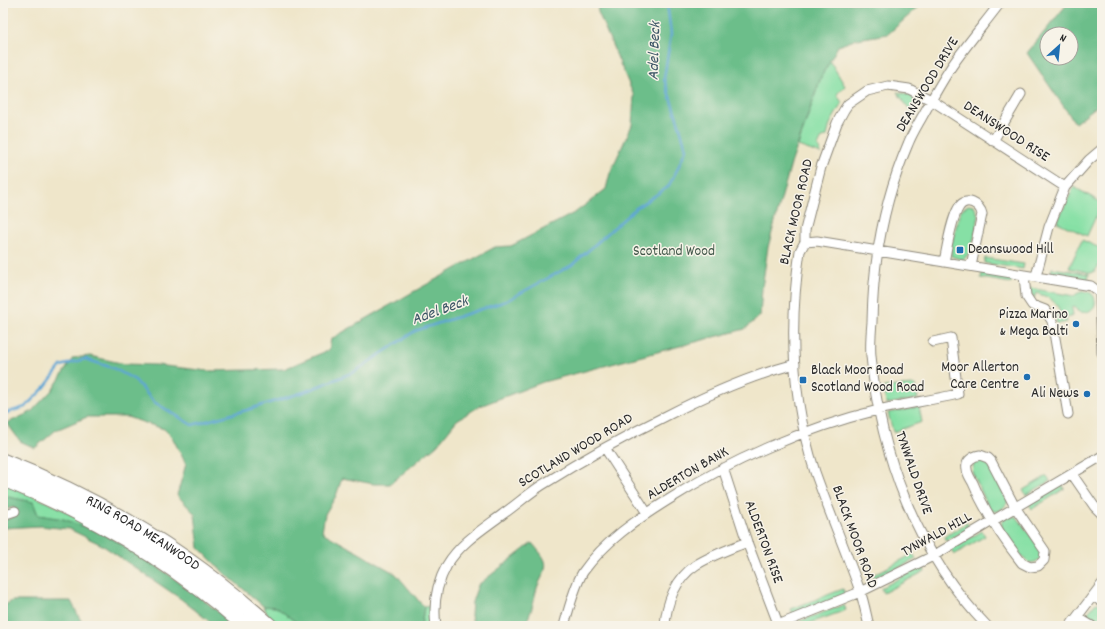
<svg xmlns="http://www.w3.org/2000/svg" width="1105" height="629" viewBox="0 0 1105 629" font-family="Dekko,sans-serif">
	<style>
		.green { fill: #86e0a5; stroke: #588668 }
		.forest { fill: #6cbe8a; stroke: #4c745a; fill-rule: evenodd }
		.lines { fill: none; stroke-linecap: round; stroke-linejoin: round }
		.stream { stroke: #5ea6d5; stroke-width: 2.5 }
		.minor-casing { stroke: #8d887a; stroke-width: 11 }
		.trunk-casing { stroke: #8d887a; stroke-width: 18 }
		.minor { stroke: #fff; stroke-width: 9 }
		.trunk { stroke: #fff; stroke-width: 16 }
		.poi-dot { fill: #1f6fb2; stroke: #f7f3e8; stroke-width: 1.5 }
		.labels { text-anchor: middle; dominant-baseline: central; stroke-width: 3; stroke-linejoin: round; paint-order: stroke }
		.street-label { font-size: 15px; fill: #2b2b2b; stroke: #f7f3e8 }
		.poi-label { font-size: 15px; fill: #2b2b2b; stroke: #f7f3e8; text-anchor: end }
		.park-label { font-size: 15px; fill: #42584a; stroke: #f7f3e8 }
		.water-label { font-size: 16px; font-style: italic; fill: #3d5666; stroke: #f7f3e8 }
	</style>
	<rect width="100%" height="100%" fill="#f7f3e8"/>
	<filter id="ink" filterUnits="userSpaceOnUse"><feTurbulence type="fractalNoise" baseFrequency=".025" numOctaves="2"/><feDisplacementMap in="SourceGraphic" scale="8" xChannelSelector="R" yChannelSelector="G"/><feConvolveMatrix kernelMatrix="1 2 1 2 8 2 1 2 1" color-interpolation-filters="sRGB"/></filter>
	<filter id="wash" filterUnits="userSpaceOnUse"><feTurbulence type="fractalNoise" baseFrequency=".012" numOctaves="4" result="noise"/><feDisplacementMap in="SourceGraphic" scale="16" xChannelSelector="R" yChannelSelector="G"/><feGaussianBlur stdDeviation="0.9" result="paint"/><feColorMatrix in="noise" values="0 0 0 0 0 0 0 0 0 0 0 0 0 0 0 0 0 1.4 0 .05"/><feComposite in="paint" operator="in"/></filter>
	<g filter="url(#wash)">
		<rect width="100%" height="100%" fill="#efe6ca"/>
		<path class="green" d="M830,61L845,86L837,94L842,103L830,124L827,136L821,139L818,146L821,154L798,146L821,77Z
			M897,92C906,94 916,94 918,104L913,114Z
			M1074,187L1102,203L1087,236L1057,222Z
			M968,205L974,206L979,216L971,251L963,260L951,256V246L959,216L961,210Z
			M1082,240L1102,249C1102,260 1100,267 1092,273L1069,268Z
			M985,258L1024,264L1023,269L984,263Z
			M1052,268L1089,274L1088,280L1051,274Z
			M982,273L1012,278L1011,283L981,278Z
			M1030,288L1074,296C1080,290 1093,289 1095,300C1097,310 1085,315 1077,311L1075,306L1072,307L1073,316L1066,318L1067,322L1057,324L1055,314L1060,312C1056,300 1048,297 1036,293L1034,298L1031,293Z
			M915,385L918,399L886,404L884,387Z
			M919,407L922,422L893,432L888,413Z
			M981,459L987,461L1008,501C1004,509 998,514 990,510L972,472L974,463Z
			M1047,476L1050,481L1026,495L1023,490Z
			M3,483L58,507L141,555L99,532L63,519L38,515L33,502L3,496Z
			M1062,484L1064,489L1032,509L1029,504Z
			M1010,516L1017,517L1040,549L1041,558C1035,563 1030,565 1024,559L1002,528C1000,521 1004,519 1010,516Z
			M967,523L970,528L946,541L944,537Z
			M982,531L985,536L954,555L951,549Z
			M913,554L916,559L875,580L873,575Z
			M922,566L925,571L883,593L881,588Z
			M843,589L845,594L793,614L791,609Z
			M1098,603L1102,605V626C1096,626 1088,621 1086,615L1095,604Z
			M844,605L846,610L802,626H793L792,624Z
			M263,606L276,607L301,626H275Z
			M435,606L436,626H421L424,607Z"/>
		<path class="forest" d="M597,3H923L888,34L857,39L838,46L821,77L790,167L768,247L762,288L760,316L745,329L543,382L480,406L457,420L437,445L390,484H374L342,478L336,496L325,514L322,532L396,574L424,607L421,626H301L276,607L263,606L222,571L199,548L195,514L177,495L186,464L172,437L164,429L127,417H87L56,430L35,448L20,441L7,423L31,412L53,389L73,358L90,356L125,364L157,365L208,371L284,369L329,350L331,339L413,292L495,247L511,246L576,212L606,189L610,173L632,125L634,96L598,12Z
			M1068,3H1089L1102,8V102L1075,123L1027,53ZM1047,34H1071V58H1047Z
			M3,496L33,502L38,515L63,519L99,532L141,555L196,594L236,626H215L181,599L102,545L69,529L40,526L3,528V521L17,515L14,507L3,510Z
			M532,543C536,548 543,555 545,561C548,570 540,579 537,588C533,601 532,617 522,626H474L471,616L472,602L478,585Z
			M12,601H71L83,625L80,626H6L3,623V606Z"/>
		<g class="lines">
			<path class="stream" d="M3,414L25,407L45,387L61,366L85,359L113,368L135,380L154,402L192,425L247,410L304,392L354,372L415,331L506,301L572,265L636,208L668,187L677,170L686,149L680,127L664,79L671,34L667,3"/>
		</g>
	</g>
	<g filter="url(#ink)">
		<g class="lines">
			<g class="minor-casing">
				<path id="minor" d="M993,141L1021,94
					M805,242L817,241L1091,286L1100,293
					M944,262C947,248 951,219 959,207C966,196 980,204 982,214L971,266
					M1024,275L1026,296L1032,305L1045,310L1052,321L1068,414
					M1036,276L1049,227L1065,187L1089,160L1102,149
					M1102,289L1100,293L1102,353
					M605,448L647,513
					M980,455L988,458L991,461L1015,507L1045,551L1044,560L1038,566L1030,567L1022,563C1003,539 985,512 973,483C971,479 967,474 967,469C965,461 973,456 980,455Z
					M723,468L747,542L779,626
					M1072,474L1094,506L1102,514
					M3,515L15,511
					M1093,596L1102,602
					M1077,617L1092,626
					M778,625L860,592L933,556L1102,456
					M436,626C433,605 437,583 447,565C460,543 483,529 503,514C516,505 528,494 542,485C582,460 623,437 666,416C707,395 750,376 795,364
					M564,626C568,611 575,585 583,572C605,541 636,520 668,500C731,460 805,428 878,410C904,404 932,400 958,394L951,338L933,342
					M665,626C666,603 676,578 696,565C712,555 730,549 747,542
					M869,626C866,614 864,602 860,591C846,551 829,512 815,472C792,401 789,324 800,251L805,242V230L821,167L837,123L844,110L848,104L867,91L888,86L909,89L931,100L1065,187
					M987,626C917,554 880,455 871,356C870,345 871,333 872,322C873,261 884,200 908,144C912,134 917,126 922,117C932,99 942,80 954,63C968,43 985,23 1000,3
					M1070,626L1102,584"/>
			</g>
			<g class="trunk-casing">
				<g id="trunk">
					<path id="s1" d="M3,462C100,500 192,556 269,626"/>
					<path d="M3,478C91,513 175,563 246,626"/>
				</g>
			</g>
			<use href="#minor" class="minor"/>
			<use href="#trunk" class="trunk"/>
		</g>
	</g>
	<g class="poi-dot">
		<rect x="956" y="246" width="8" height="8" rx="2"/>
		<circle cx="1076" cy="324" r="4"/>
		<circle cx="1027" cy="377" r="4"/>
		<rect x="799" y="376" width="8" height="8" rx="2"/>
		<circle cx="1087" cy="394" r="4"/>
	</g>
	<g class="labels">
		<g class="street-label">
			<text transform="translate(928 85) rotate(-59)">DEANSWOOD DRIVE</text>
			<text transform="translate(1006 132) rotate(33)">DEANSWOOD RISE</text>
			<text transform="translate(797 212) rotate(-77)">BLACK MOOR ROAD</text>
			<text transform="translate(576 451) rotate(-31)">SCOTLAND WOOD ROAD</text>
			<text transform="translate(913 473) rotate(71)">TYNWALD DRIVE</text>
			<text transform="translate(688 474) rotate(-30)">ALDERTON BANK</text>
			<text stroke="none"><textPath href="#s1" startOffset="157">RING ROAD MEANWOOD</textPath></text>
			<text transform="translate(937 535) rotate(-29)">TYNWALD HILL</text>
			<text transform="translate(854 537) rotate(70)">BLACK MOOR ROAD</text>
			<text transform="translate(763 542) rotate(70)">ALDERTON RISE</text>
		</g>
		<g class="poi-label">
			<text x="968" y="250" text-anchor="start">Deanswood Hill</text>
			<text x="1068" y="315">Pizza Marino<tspan x="1068" dy="17">&amp; Mega Balti</tspan></text>
			<text x="1019" y="368">Moor Allerton<tspan x="1019" dy="17">Care Centre</tspan></text>
			<text x="811" y="371" text-anchor="start">Black Moor Road<tspan x="811" dy="17">Scotland Wood Road</tspan></text>
			<text x="1079" y="394">Ali News</text>
		</g>
		<g class="park-label">
			<text x="674" y="252">Scotland Wood</text>
		</g>
		<g class="water-label">
			<text transform="translate(655 51) rotate(-88)">Adel Beck</text>
			<text transform="translate(440 311) rotate(-20)">Adel Beck</text>
		</g>
	</g>
	<rect width="1105" height="629" fill="none" stroke="#f7f3e8" stroke-width="16"/>
	<g transform="translate(1059 46) rotate(27)"><circle r="19" fill="#f7f3e8" stroke="#a5a39c"/>
	<path d="M0-3L7 15L0 10L-7 15Z" fill="#1f6fb2"/>
	<text y="-6" font-size="11" font-weight="bold" text-anchor="middle" fill="#2b2b2b">N</text>
	</g>
</svg>
